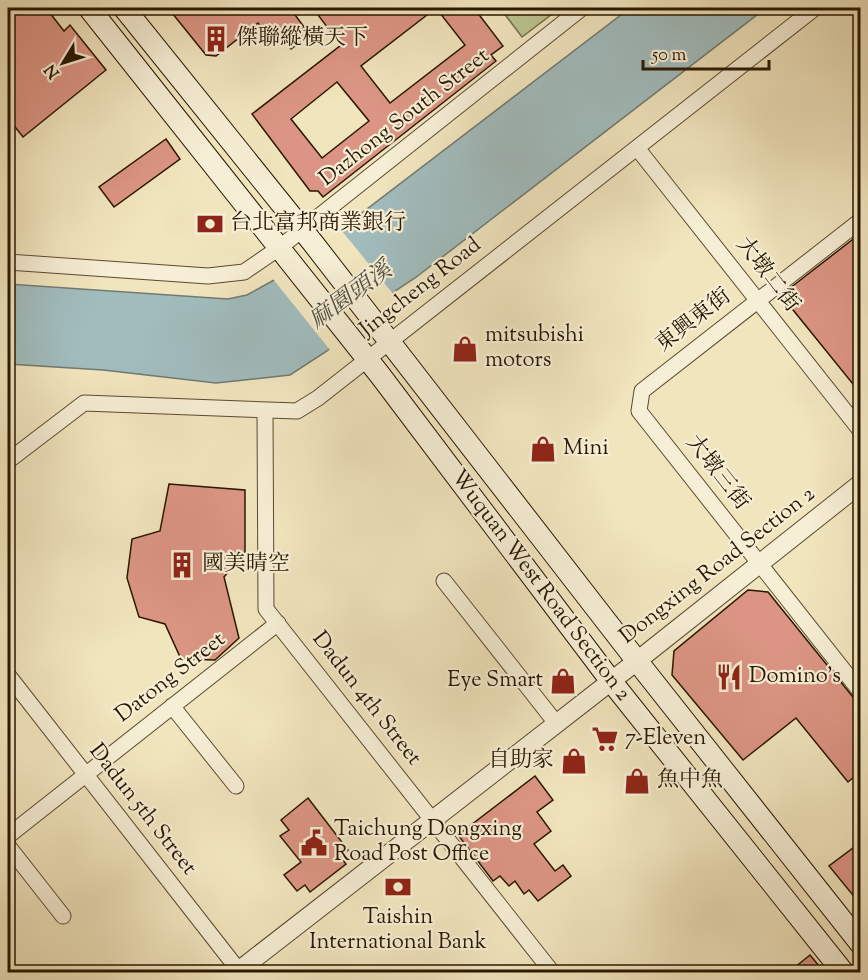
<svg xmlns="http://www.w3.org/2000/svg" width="868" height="980" viewBox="0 0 868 980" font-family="'Sorts Mill Goudy','Noto Serif TC',serif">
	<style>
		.green { fill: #bcc490; stroke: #726e48; stroke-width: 1.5 }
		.water { fill: #a1bcbd; stroke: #717a71; stroke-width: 1.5 }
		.pier { fill: #f1e5be }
		.building { fill: #dc9584; stroke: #281700; stroke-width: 1.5; fill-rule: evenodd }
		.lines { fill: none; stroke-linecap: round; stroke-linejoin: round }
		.minor-casing { stroke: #5a4a30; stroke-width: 17 }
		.tertiary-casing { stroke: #5a4a30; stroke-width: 20 }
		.secondary-casing { stroke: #281700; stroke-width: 23 }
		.minor { stroke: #f6eed5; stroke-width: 15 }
		.tertiary { stroke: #f6eed5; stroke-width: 18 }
		.secondary { stroke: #f6eed5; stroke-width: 21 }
		.labels { text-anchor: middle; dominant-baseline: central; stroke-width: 4.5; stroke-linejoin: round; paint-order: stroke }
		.poi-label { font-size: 22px; fill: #281700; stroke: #f6eed5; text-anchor: start }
		.street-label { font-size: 22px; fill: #281700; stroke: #f6eed5 }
		.water-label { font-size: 24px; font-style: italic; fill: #525142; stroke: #f6eed5 }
	</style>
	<rect width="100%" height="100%" fill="#f1e5be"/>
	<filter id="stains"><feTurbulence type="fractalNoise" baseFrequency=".00333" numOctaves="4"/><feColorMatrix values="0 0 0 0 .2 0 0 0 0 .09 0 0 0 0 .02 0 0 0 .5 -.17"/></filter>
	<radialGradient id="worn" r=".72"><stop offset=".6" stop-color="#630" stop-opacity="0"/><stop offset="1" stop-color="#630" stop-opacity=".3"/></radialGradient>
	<path class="green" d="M500,8H560L522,37Z"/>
	<path class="water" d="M630,8H766L415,278L392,293L327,351L290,375L216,383L103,370L8,364V284L228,299L247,295L274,280Z"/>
	<path class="pier" d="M338,226L394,295L330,350L273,279Z"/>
	<path class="building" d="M8,8H46L64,31L70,25L106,70L23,137L8,118Z
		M168,8H290L310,35L291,49L279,35L272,41L258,23L216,56L206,55Z
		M327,8H436L361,66L390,103L465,45L436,8H474L503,46L491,55L496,61L323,197L318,191H310L252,114L341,45L318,15ZM337,82L369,121L322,158L291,119Z
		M166,139L180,159L114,207L99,187Z
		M861,233V394L781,295Z
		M169,484L245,490V552L224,577L239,638L215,660L181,659L165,624L139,617L127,578L132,539L160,531Z
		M748,590L768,592L861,707V771L848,782L796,718L743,760L672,675L674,651Z
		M535,776L553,800L537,812L551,831L534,844L555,871L563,865L571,876L538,901L529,890L524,894L515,881L509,886L500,876L493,881L458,835Z
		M308,798L348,850L340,856L346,864L310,892L305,885L297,891L284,875L301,862L280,836L289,830L281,820Z
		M861,842V905L829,866Z
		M810,955L824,972H789Z"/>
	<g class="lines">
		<g class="minor-casing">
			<path id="minor" d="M637,148L860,430
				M860,221L642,391L639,411L860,691
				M8,262L208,276L244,272L279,248L582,8
				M265,411L266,609L552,972
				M8,461L84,403L297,411L318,398L815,8
				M444,581L556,723
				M8,675L240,972
				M172,706L236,786
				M8,836L278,623
				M8,846L63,916"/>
		</g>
		<g class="tertiary-casing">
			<path id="tertiary" d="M237,972L637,661L860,484"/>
		</g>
		<g class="secondary-casing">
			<path id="secondary" d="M89,8L380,375L611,681L843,972
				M124,8L313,243L637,661L860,943"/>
		</g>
		<use href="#minor" class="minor"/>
		<use href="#tertiary" class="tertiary"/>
		<use href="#secondary" class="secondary"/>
	</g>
	<defs>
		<g id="building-bare" transform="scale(2.07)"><path d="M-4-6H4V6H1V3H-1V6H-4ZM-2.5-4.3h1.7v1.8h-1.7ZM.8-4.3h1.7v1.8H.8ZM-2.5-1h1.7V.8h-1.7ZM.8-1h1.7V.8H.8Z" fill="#8f2418" stroke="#f6eed5" stroke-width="2.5" paint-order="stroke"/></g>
		<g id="bank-bare" transform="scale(2.07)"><path d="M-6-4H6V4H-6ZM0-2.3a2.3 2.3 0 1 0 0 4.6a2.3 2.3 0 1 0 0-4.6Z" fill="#8f2418" stroke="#f6eed5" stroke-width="2.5" paint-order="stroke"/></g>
		<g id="shop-bare" transform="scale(2.07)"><path d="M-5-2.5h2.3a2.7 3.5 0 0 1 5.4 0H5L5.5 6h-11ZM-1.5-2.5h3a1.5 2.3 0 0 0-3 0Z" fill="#8f2418" stroke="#f6eed5" stroke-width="2.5" paint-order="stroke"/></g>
		<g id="restaurant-bare" transform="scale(2.07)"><path d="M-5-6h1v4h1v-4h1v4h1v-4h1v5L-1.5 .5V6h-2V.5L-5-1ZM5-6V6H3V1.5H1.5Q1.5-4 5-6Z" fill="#8f2418" stroke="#f6eed5" stroke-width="2.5" paint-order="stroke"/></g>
		<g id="supermarket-bare" transform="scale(2.07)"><path d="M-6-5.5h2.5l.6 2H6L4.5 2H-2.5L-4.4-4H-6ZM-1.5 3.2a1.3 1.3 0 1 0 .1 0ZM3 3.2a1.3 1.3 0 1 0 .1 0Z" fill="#8f2418" stroke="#f6eed5" stroke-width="2.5" paint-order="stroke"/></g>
		<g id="civic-bare" transform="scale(2.07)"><path d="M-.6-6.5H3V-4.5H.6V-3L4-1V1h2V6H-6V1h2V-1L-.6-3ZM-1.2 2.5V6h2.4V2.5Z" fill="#8f2418" stroke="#f6eed5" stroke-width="2.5" paint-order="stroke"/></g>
	</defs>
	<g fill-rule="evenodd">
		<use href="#building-bare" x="216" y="39"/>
		<use href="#bank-bare" x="210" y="224"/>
		<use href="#shop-bare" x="465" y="349"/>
		<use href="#shop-bare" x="543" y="449"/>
		<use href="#building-bare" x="182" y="565"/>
		<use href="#restaurant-bare" x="729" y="677"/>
		<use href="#shop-bare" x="563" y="681"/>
		<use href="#supermarket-bare" x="605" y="739"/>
		<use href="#shop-bare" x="574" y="761"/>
		<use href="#shop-bare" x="637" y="781"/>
		<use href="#civic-bare" x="314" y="843"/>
		<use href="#bank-bare" x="398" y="887"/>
	</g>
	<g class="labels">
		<g class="poi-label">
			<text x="236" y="39">傑聯縱橫天下</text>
			<text x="230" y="224">台北富邦商業銀行</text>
			<text x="485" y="336">mitsubishi<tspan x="485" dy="25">motors</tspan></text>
			<text x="563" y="449">Mini</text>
			<text x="202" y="565">國美晴空</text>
			<text x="749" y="677">Domino's</text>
			<text x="543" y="681" text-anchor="end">Eye Smart</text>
			<text x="625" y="739">7-Eleven</text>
			<text x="554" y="761" text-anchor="end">自助家</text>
			<text x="657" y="781">魚中魚</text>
			<text x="334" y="830">Taichung Dongxing<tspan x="334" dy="25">Road Post Office</tspan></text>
			<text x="398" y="918" text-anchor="middle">Taishin<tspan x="398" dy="25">International Bank</tspan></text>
		</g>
		<g class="street-label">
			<text transform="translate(405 118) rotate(-38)">Dazhong South Street</text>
			<text transform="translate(767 275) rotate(52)">大墩二街</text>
			<text transform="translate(421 288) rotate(-38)">Jingcheng Road</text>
			<text transform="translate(694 321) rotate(-38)">東興東街</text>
			<text transform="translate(717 473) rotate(52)">大墩三街</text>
			<text transform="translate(718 566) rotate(-38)">Dongxing Road Section 2</text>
			<text transform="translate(540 586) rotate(53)">Wuquan West Road Section 2</text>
			<text transform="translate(171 678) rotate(-38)">Datong Street</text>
			<text transform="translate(366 699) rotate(52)">Dadun 4th Street</text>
			<text transform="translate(142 810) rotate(52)">Dadun 5th Street</text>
		</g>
		<g class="water-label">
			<text transform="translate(351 296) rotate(-36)">麻園頭溪</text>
		</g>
	</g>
	<rect width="868" height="980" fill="none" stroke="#f1e5be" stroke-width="30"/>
	<rect x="9" y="9" width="850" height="962" fill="none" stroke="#281700" stroke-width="3"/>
	<rect x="15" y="15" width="838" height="950" fill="none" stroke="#281700" stroke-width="1.5"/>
	<g transform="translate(63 63) rotate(232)" stroke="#f6eed5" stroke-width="4.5" paint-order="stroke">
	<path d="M0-4.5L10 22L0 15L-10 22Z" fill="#281700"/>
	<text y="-9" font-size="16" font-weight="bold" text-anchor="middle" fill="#281700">N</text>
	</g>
	<path d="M643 60v9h126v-9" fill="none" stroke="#281700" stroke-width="3"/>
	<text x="652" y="60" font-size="18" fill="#281700" stroke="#f6eed5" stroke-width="4.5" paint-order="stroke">50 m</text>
	<rect width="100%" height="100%" filter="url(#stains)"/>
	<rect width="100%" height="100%" fill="url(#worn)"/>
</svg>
